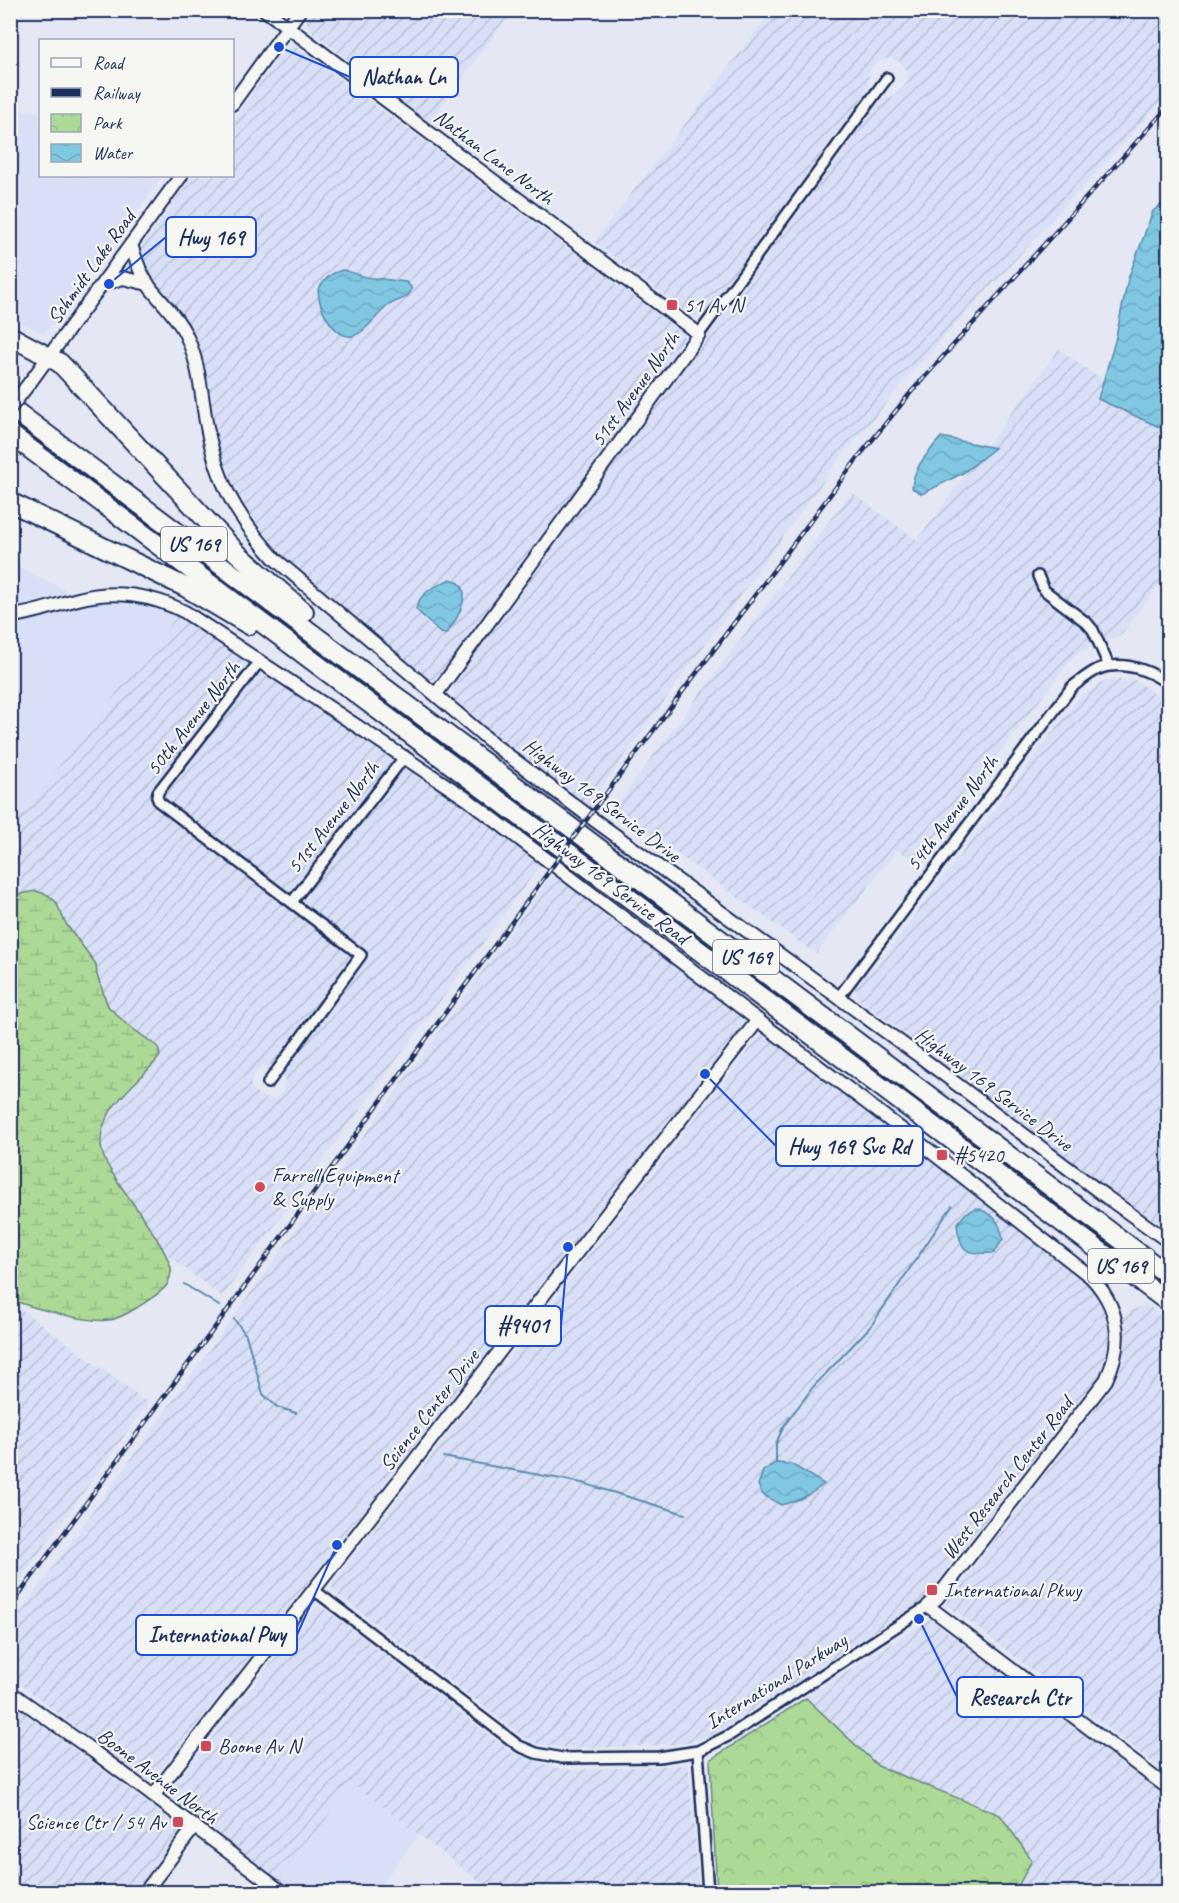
<svg xmlns="http://www.w3.org/2000/svg" width="1179" height="1903" viewBox="0 0 1179 1903" font-family="Caveat,sans-serif">
	<style>
		.built { fill: #d9dff6 }
		.industrial { fill: url(#industrial-furrows) }
		.wetland { fill: url(#wetland-marsh); stroke: #64847a; stroke-width: 1.5 }
		.park { fill: url(#park-crowns); stroke: #64847a; stroke-width: 1.5 }
		.water { fill: url(#water-waves); stroke: #588aad; stroke-width: 1.5 }
		.lines { fill: none; stroke-linecap: round; stroke-linejoin: round }
		.stream { stroke: #588aad; stroke-width: 2 }
		.minor-casing { stroke: #1b2f5e; stroke-width: 14 }
		.tertiary-casing { stroke: #1b2f5e; stroke-width: 16 }
		.motorway-casing { stroke: #1b2f5e; stroke-width: 22 }
		.minor { stroke: #f6f6f2; stroke-width: 9 }
		.tertiary { stroke: #f6f6f2; stroke-width: 12 }
		.motorway { stroke: #f6f6f2; stroke-width: 18 }
		.rail-casing { stroke: #1b2f5e; stroke-width: 4.5 }
		.rail { stroke: #f6f6f2; stroke-width: 2; stroke-dasharray: 7; stroke-linecap: butt }
		.tertiary-bridge-casing { stroke: #1b2f5e; stroke-width: 16; stroke-linecap: butt }
		.tertiary-bridge { stroke: #f6f6f2; stroke-width: 12 }
		.poi-dot { fill: #d1495b; stroke: #f6f6f2; stroke-width: 2 }
		.labels { text-anchor: middle; dominant-baseline: central; stroke-width: 4.5; stroke-linejoin: round; paint-order: stroke }
		.shield { fill: #f6f6f2; stroke: #5d6b8a; stroke-width: 1.5 }
		.shield-label { font-size: 20px; font-weight: bold; fill: #1b2f5e }
		.street-label { font-size: 21px; fill: #1b2f5e; stroke: #f6f6f2 }
		.poi-label { font-size: 21px; fill: #1b2f5e; stroke: #f6f6f2; text-anchor: start }
		.leader { fill: none; stroke: #1d4ed8; stroke-width: 2 }
		.callout-dot { fill: #1d4ed8; stroke: #f6f6f2; stroke-width: 2 }
		.callout { fill: #f6f6f2; stroke: #1d4ed8; stroke-width: 2 }
		.callout-label { font-size: 22px; text-anchor: middle; font-weight: bold; fill: #1b2f5e }
	</style>
	<defs>
		<pattern id="industrial-furrows" width="10" height="10" patternUnits="userSpaceOnUse" patternTransform="scale(1.5)"><rect width="10" height="10" fill="#d9dff6"/><path d="M-1 1l2-2M0 10L10 0M9 11l2-2" fill="none" stroke="#bac0d5"/></pattern>
		<pattern id="wetland-marsh" width="20" height="14" patternUnits="userSpaceOnUse" patternTransform="scale(1.5)"><rect width="20" height="14" fill="#add997"/><path d="M1 5h8M5 5V1M11 12h8M15 12V8" fill="none" stroke="#94bb85"/></pattern>
		<pattern id="park-crowns" width="20" height="18" patternUnits="userSpaceOnUse" patternTransform="scale(1.5)"><rect width="20" height="18" fill="#add997"/><path d="M2 6a3 3 0 1 1 6 0M12 15a3 3 0 1 1 6 0" fill="none" stroke="#94bb85"/></pattern>
		<pattern id="water-waves" width="16" height="10" patternUnits="userSpaceOnUse" patternTransform="scale(1.5)"><rect width="16" height="10" fill="#80c7e1"/><path d="M0 5q4-4 8 0t8 0" fill="none" stroke="#6eabc3"/></pattern>
	</defs>
	<rect width="100%" height="100%" fill="#e5e8f4"/>
	<filter id="ink" filterUnits="userSpaceOnUse"><feTurbulence type="fractalNoise" baseFrequency=".0167" numOctaves="2"/><feDisplacementMap in="SourceGraphic" scale="12" xChannelSelector="R" yChannelSelector="G"/><feConvolveMatrix kernelMatrix="1 2 1 2 8 2 1 2 1" color-interpolation-filters="sRGB"/></filter>
	<g filter="url(#ink)">
		<path class="built" d="M11,108L40,112V176H163L45,334L11,318Z
			M10,562L69,592L33,606L11,608Z
			M114,600L145,604L178,615L21,814L11,805L10,621L53,613L81,604Z
			M353,1784L419,1835L375,1892H293L279,1881Z"/>
		<path class="industrial" d="M313,10H512V11L429,122L311,31L307,21Z
			M1159,10L1168,17V95L918,365L838,461L587,808L460,708L455,702L453,692L454,682L878,104L886,97L895,95L903,88L908,80L907,70L899,61L891,57L875,63L870,68L867,91L703,317H693L594,242L772,11Z
			M294,45L684,334V343L437,680L432,682L428,681L279,554L253,525L234,497L215,450L206,383L200,354L189,329L177,309L139,264V251L193,176H232L233,121L285,48Z
			M1059,349L1168,427V572L1121,635L1076,653L917,862L897,850L816,954L614,808L851,492L917,540Z
			M178,615L244,659L246,663L245,669L151,791L150,797L157,808L351,952L354,957L277,1062L274,1065L263,1066L257,1071L251,1079V1087L255,1092L264,1097L274,1099L279,1096L283,1090L285,1083L283,1073L285,1069L366,955L303,902L302,899L304,893L402,768L410,766L542,863L222,1297L164,1252L106,1164L101,1145L104,1124L118,1099L151,1068L158,1047L125,1023L108,1006L97,975L96,964L66,924L56,902L26,892L15,895L11,892L10,830L21,814Z
			M259,671L265,672L390,755L391,758V763L293,890L289,892L165,800L164,796V792L255,673Z
			M1107,680H1136L1168,703V1230L1096,1180L858,998L853,983L878,964L1079,697Z
			M554,872L739,1013L743,1022L741,1029L153,1780L147,1782L11,1677V1625Z
			M762,1036L770,1037L1088,1281L1100,1301L1107,1317L1110,1342L1107,1359L1100,1374L926,1596L918,1603L718,1732L701,1739L681,1744L574,1749L538,1744L522,1736L332,1590L333,1583L758,1038Z
			M11,1302L148,1403L11,1593Z
			M1146,1303L1168,1322V1774L946,1604L1109,1391L1120,1370L1124,1342L1120,1318Z
			M317,1606L322,1607L514,1754L552,1767L570,1770L686,1765L689,1767L699,1892H493L353,1784L279,1881L169,1799L168,1793Z
			M930,1619L1168,1798V1873L1154,1892H1015L1032,1860L1000,1815L878,1766L806,1698Z
			M10,1702L179,1827L180,1838L139,1892H11Z"/>
		<path class="wetland" d="M36,891L48,895L56,902L66,924L96,964L97,975L108,1006L125,1023L158,1047L160,1056C140,1083 98,1107 101,1145C102,1159 111,1171 118,1182C132,1203 165,1245 171,1268C172,1272 169,1281 167,1285C160,1294 147,1301 138,1307C130,1312 118,1319 109,1320C85,1323 34,1308 11,1300V892L15,895Z"/>
		<path class="park" d="M806,1698L878,1766L1000,1815L1032,1860L1015,1892H868L845,1886L816,1892H717L710,1760Z"/>
		<path class="water" d="M1168,199V431L1098,399L1115,341L1128,279L1153,211Z
			M343,270L366,277L406,282L411,287V291C406,301 397,299 389,305C370,319 355,355 331,324C323,313 319,304 318,290C325,279 330,273 343,270Z
			M941,437L995,448L963,473L922,494L912,488C913,467 929,452 941,437Z
			M450,579C478,585 457,620 446,634L440,633L416,609C419,592 437,586 450,579Z
			M977,1208C996,1216 999,1220 1003,1239L994,1253C967,1255 960,1252 957,1224L966,1213Z
			M775,1463L791,1464L824,1484C810,1495 799,1501 781,1505L762,1494L758,1485L763,1471Z"/>
		<g class="lines">
			<path class="stream" d="M184,1284L219,1306
				M234,1319L246,1335L263,1394L277,1407L296,1413
				M443,1457L582,1483L685,1514
				M776,1463V1444L783,1427L813,1387L871,1326L952,1206"/>
			<g class="minor-casing">
				<path id="minor" d="M699,334L887,78
					M1038,576L1044,590L1087,623L1093,630L1109,666
					M260,661L158,792L157,797L159,802L361,955L268,1083
					M292,902L405,756
					M838,998L1072,687C1083,679 1096,667 1110,666C1130,663 1153,672 1168,684
					M314,1590L519,1746L536,1753L562,1758L659,1757L698,1751L730,1735L928,1606
					M698,1751L708,1892"/>
			</g>
			<g class="tertiary-casing">
				<path id="tertiary" d="M265,10L699,334L436,694
					M232,104L300,10
					M131,244C135,259 140,273 149,286C161,302 176,315 185,333C199,361 201,392 206,422C217,482 235,515 275,559L497,747L586,814L922,1058L1105,1196L1168,1241
					M103,284L123,278L148,284
					M31,381L181,176
					M10,616C35,614 54,605 78,599C114,589 152,595 185,612L467,799L934,1154L1091,1277C1120,1308 1124,1342 1106,1380L937,1598L928,1606L1168,1788
					M10,1692L93,1751L282,1892
					M153,1796L758,1020
					M145,1892L195,1826
					M1165,1892L1168,1888"/>
			</g>
			<g class="motorway-casing">
				<path id="motorway" d="M10,336L60,363L237,553L304,612
					M10,407L1168,1275
					M10,434L1168,1302
					M10,502L185,587L249,625"/>
			</g>
			<use href="#minor" class="minor"/>
			<use href="#tertiary" class="tertiary"/>
			<use href="#motorway" class="motorway"/>
			<g class="rail-casing">
				<path id="rail" d="M10,1607L596,807L860,455L912,391L1168,107"/>
			</g>
			<use href="#rail" class="rail"/>
			<g class="tertiary-bridge-casing">
				<path id="tertiary-bridge" d="M10,408L31,381"/>
			</g>
			<use href="#tertiary-bridge" class="tertiary-bridge"/>
		</g>
	</g>
	<g class="poi-dot">
		<rect x="666" y="299" width="12" height="12" rx="3"/>
		<rect x="936" y="1149" width="12" height="12" rx="3"/>
		<circle cx="260" cy="1187" r="6"/>
		<rect x="926" y="1584" width="12" height="12" rx="3"/>
		<rect x="200" y="1740" width="12" height="12" rx="3"/>
		<rect x="172" y="1816" width="12" height="12" rx="3"/>
	</g>
	<g class="labels">
		<g class="shield">
			<rect x="161" y="527" width="66" height="34" rx="4.5"/>
			<rect x="713" y="940" width="66" height="34" rx="4.5"/>
			<rect x="1088" y="1249" width="66" height="34" rx="4.5"/>
		</g>
		<g class="shield-label">
			<text x="194" y="544">US 169</text>
			<text x="746" y="957">US 169</text>
			<text x="1121" y="1266">US 169</text>
		</g>
		<g class="street-label">
			<text transform="translate(494 157) rotate(37)">Nathan Lane North</text>
			<text transform="translate(91 267) rotate(-54)">Schmidt Lake Road</text>
			<text transform="translate(635 389) rotate(-54)">51st Avenue North</text>
			<text transform="translate(193 718) rotate(-52)">50th Avenue North</text>
			<text transform="translate(602 800) rotate(37)">Highway 169 Service Drive</text>
			<text transform="translate(952 813) rotate(-53)">54th Avenue North</text>
			<text transform="translate(333 817) rotate(-52)">51st Avenue North</text>
			<text transform="translate(611 883) rotate(37)">Highway 169 Service Road</text>
			<text transform="translate(994 1089) rotate(37)">Highway 169 Service Drive</text>
			<text transform="translate(429 1410) rotate(-52)">Science Center Drive</text>
			<text transform="translate(1007 1478) rotate(-52)">West Research Center Road</text>
			<text transform="translate(776 1681) rotate(-32)">International Parkway</text>
			<text transform="translate(158 1776) rotate(37)">Boone Avenue North</text>
		</g>
		<g class="poi-label">
			<text x="684" y="305">51 Av N</text>
			<text x="954" y="1155">#5420</text>
			<text x="272" y="1175">Farrell Equipment<tspan x="272" dy="24">&amp; Supply</tspan></text>
			<text x="944" y="1590">International Pkwy</text>
			<text x="218" y="1746">Boone Av N</text>
			<text x="166" y="1822" text-anchor="end">Science Ctr / 54 Av</text>
		</g>
	</g>
	<path class="leader" d="M279 47L350 77M109 284L166 237M705 1074L776 1146M568 1247L561 1326M337 1545L297 1635M919 1619L957 1697"/>
	<g class="callout-dot">
		<circle cx="279" cy="47" r="6"/>
		<circle cx="109" cy="284" r="6"/>
		<circle cx="705" cy="1074" r="6"/>
		<circle cx="568" cy="1247" r="6"/>
		<circle cx="337" cy="1545" r="6"/>
		<circle cx="919" cy="1619" r="6"/>
	</g>
	<g class="callout">
		<rect x="350" y="57" width="108" height="40" rx="6"/>
		<rect x="166" y="217" width="90" height="40" rx="6"/>
		<rect x="776" y="1126" width="147" height="40" rx="6"/>
		<rect x="485" y="1306" width="76" height="40" rx="6"/>
		<rect x="136" y="1615" width="161" height="40" rx="6"/>
		<rect x="957" y="1677" width="126" height="40" rx="6"/>
	</g>
	<g class="callout-label">
		<text x="404" y="84">Nathan Ln</text>
		<text x="211" y="245">Hwy 169</text>
		<text x="849" y="1154">Hwy 169 Svc Rd</text>
		<text x="523" y="1333">#9401</text>
		<text x="217" y="1642">International Pwy</text>
		<text x="1020" y="1705">Research Ctr</text>
	</g>
	<rect width="1179" height="1903" fill="none" stroke="#f6f6f2" stroke-width="36"/>
	<rect x="18" y="18" width="1143" height="1867" fill="none" stroke="#1b2f5e" stroke-width="2" filter="url(#ink)"/>
	<rect x="39" y="39" width="195" height="138" fill="#f6f6f2" stroke="#9ea6b7" stroke-width="1.5"/>
	<rect x="51" y="58" width="30" height="9" fill="#f6f6f2" stroke="#9ea6b7" stroke-width="1.5"/>
	<text x="93" y="69" font-size="18" fill="#1b2f5e">Road</text>
	<rect x="51" y="88" width="30" height="9" fill="#1b2f5e" stroke="#9ea6b7" stroke-width="1.5"/>
	<text x="93" y="99" font-size="18" fill="#1b2f5e">Railway</text>
	<rect x="51" y="114" width="30" height="18" fill="url(#park-crowns)" stroke="#9ea6b7" stroke-width="1.5"/>
	<text x="93" y="129" font-size="18" fill="#1b2f5e">Park</text>
	<rect x="51" y="144" width="30" height="18" fill="url(#water-waves)" stroke="#9ea6b7" stroke-width="1.5"/>
	<text x="93" y="159" font-size="18" fill="#1b2f5e">Water</text>
</svg>
